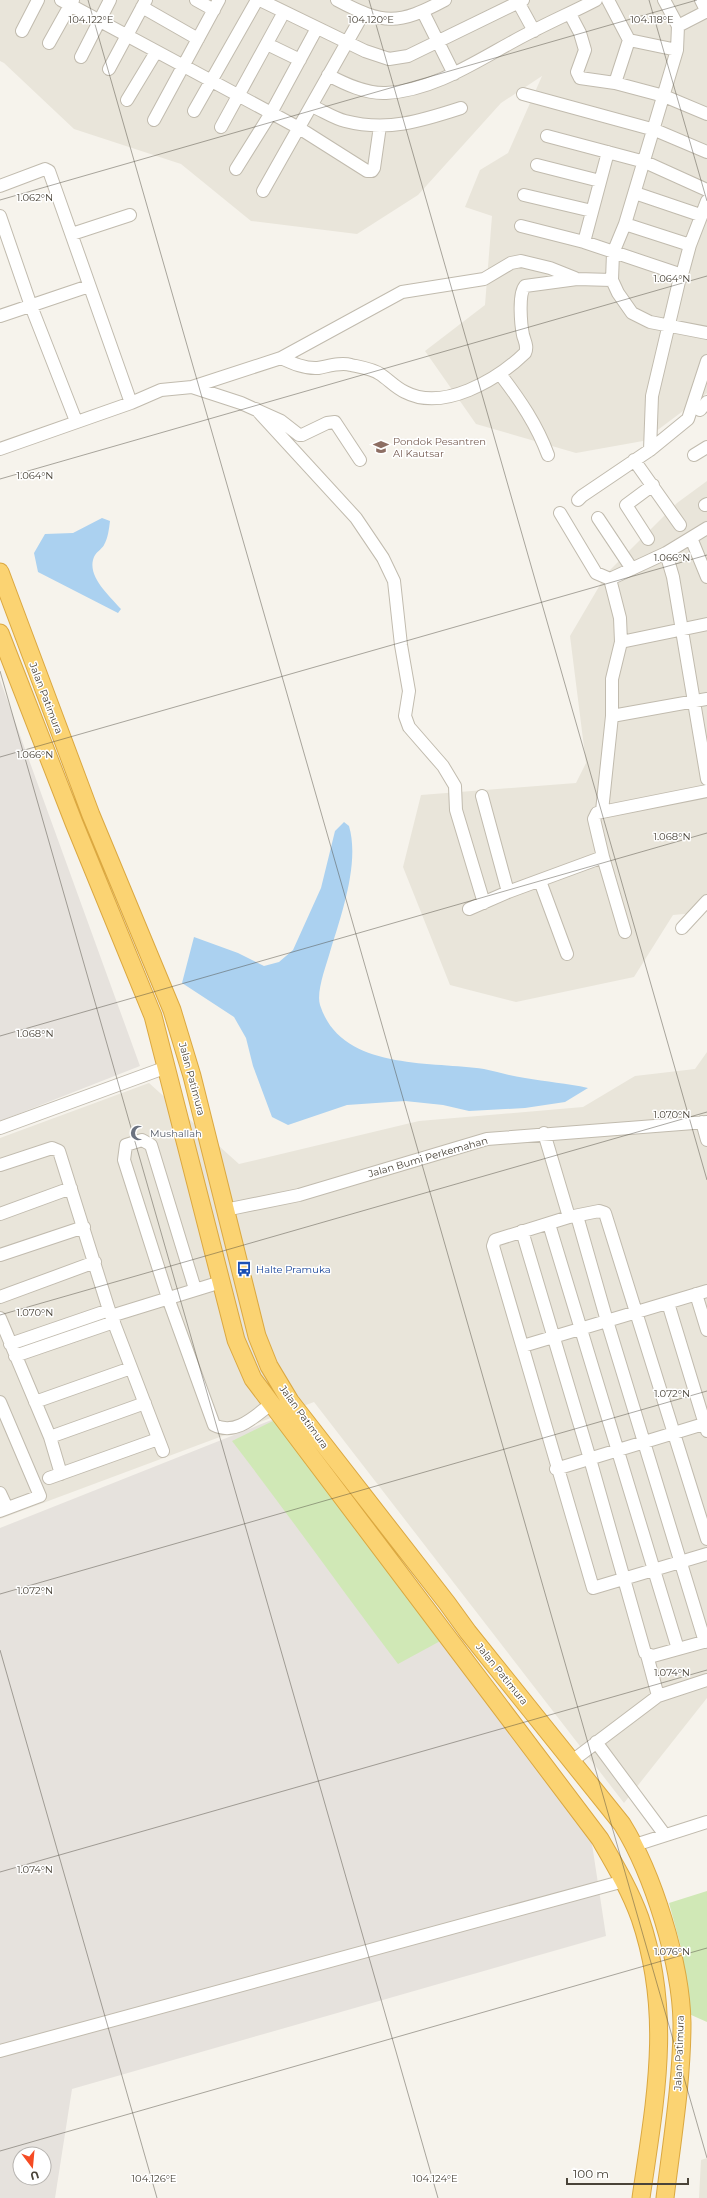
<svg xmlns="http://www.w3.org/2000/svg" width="707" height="2198" viewBox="0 0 707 2198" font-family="Montserrat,sans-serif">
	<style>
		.residential { fill: #e9e5da }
		.industrial { fill: #e6e2dd; fill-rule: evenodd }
		.green { fill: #d0e8b6 }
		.water { fill: #abd1f0 }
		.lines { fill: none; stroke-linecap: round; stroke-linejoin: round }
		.minor-casing { stroke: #c1bbae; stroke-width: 14 }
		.highway-casing { stroke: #dba841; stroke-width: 19 }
		.minor { stroke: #fff; stroke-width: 12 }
		.highway { stroke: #fbd372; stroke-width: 17 }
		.ticks { fill: none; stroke: #4a4439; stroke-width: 1; stroke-opacity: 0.45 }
		.labels { text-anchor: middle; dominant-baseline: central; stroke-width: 3; stroke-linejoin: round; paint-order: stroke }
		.education-label { font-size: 10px; fill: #785e54; stroke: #fff; text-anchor: start }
		.street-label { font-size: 10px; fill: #4a4439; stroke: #fff }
		.worship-label { font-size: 10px; fill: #5b616d; stroke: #fff; text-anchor: start }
		.transit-label { font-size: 10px; fill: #164399; stroke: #fff; text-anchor: start }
		.ticks-label { font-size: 10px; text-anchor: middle; fill: #4a4439; stroke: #fff; stroke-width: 3; stroke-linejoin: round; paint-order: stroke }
	</style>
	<rect width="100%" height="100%" fill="#f6f3ec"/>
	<path class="residential" d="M0,0H707V393L643,441L576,453L476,424L425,351L485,305L492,216L465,207L480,170L508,153L542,76L501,103L418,195L357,234L251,221L181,164L74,129L4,63L0,61Z
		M707,481V912L673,915L634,977L516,1002L450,985L403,867L421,795L576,783L586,763L570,636L607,573L677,503Z
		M707,1052V1698L624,1803L314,1402L0,1519V1138L149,1083L239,1164L419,1121L583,1107L635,1076L695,1069Z
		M707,2158V2198H699L701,2160Z"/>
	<path class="industrial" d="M0,680L140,1066L0,1121Z
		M279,1417L590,1831L606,1936L72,2089L55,2198H0V1528ZM20,2154H44V2178H20Z"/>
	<path class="green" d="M279,1418L444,1639L398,1664C342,1590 288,1514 232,1441Z
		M707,1891V2022L689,2014L682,1951L669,1903Z"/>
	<path class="water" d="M102,518L110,521C109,529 108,538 104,545C102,549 96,552 94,557C86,576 110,596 121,609L118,613L38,572L34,553L45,534L73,533Z
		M344,822L349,826C360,863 341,916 330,952C326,966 316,992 320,1005C341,1071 430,1061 484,1069C498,1072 511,1076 525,1078C546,1082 567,1083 588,1088L565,1102L525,1108L469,1111L443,1105L405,1101L347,1105L288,1125L272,1117L253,1066L246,1038L234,1017L182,983L194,937L238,953L264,966L279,962L293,950L321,888L335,831Z"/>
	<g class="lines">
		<g class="minor-casing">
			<path id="minor" d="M61,0L299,128L367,171H372L374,168L380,126
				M196,0L214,10
				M260,0L365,51L389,59L408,56L523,0
				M337,0C384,25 398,25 445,0
				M517,0L534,31
				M608,0L629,40L677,50
				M664,0L678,26L677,50L625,224L613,253L612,280L618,293L632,313L650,322L707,333
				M701,0L707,12
				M142,7L198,39
				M423,12L454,74
				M570,14L580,33L585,50L577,72L580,78L615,83L664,96L707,114
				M678,26L707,11
				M22,31L38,0
				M49,43L73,0
				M267,44L300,60
				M81,57L110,0
				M109,69L146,0
				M328,75C345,84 366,94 386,93C440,90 486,54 533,31C554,20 575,11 596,0
				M615,83L629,40
				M523,94L655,130L707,152
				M127,100L156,52
				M311,106C322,110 333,118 345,121C387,132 421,121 461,108
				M194,111L257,0
				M154,120L219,0
				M221,127L284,12
				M547,136L645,162L707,190
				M537,165L600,181
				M236,169L271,113L317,28
				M0,186L45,169L49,171L131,403
				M263,191L363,14
				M635,193L700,215
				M524,195L592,211
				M0,216L31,306L76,421
				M625,224L690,245
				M521,226L584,242L679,274L683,271L690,245L707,201
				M72,234L130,215
				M584,242L608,152
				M0,316L89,286
				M281,358C292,363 305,369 318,368C329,366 341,362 351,365C360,367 373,369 380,374C389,380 396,388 405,392C443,412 497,380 525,353C528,347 525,342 523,335C521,325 518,294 525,286L577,279L612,280
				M500,374C520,400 537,425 548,455
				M192,387L281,358L402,292L484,279L511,263L521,261L550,268L575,278
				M693,405L700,410L707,402
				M256,409L356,518L383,558L394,581L401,645L409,691L405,716L409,727L443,766L455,786L456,810L484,903
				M0,449L131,403L161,390L192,387L241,403L281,421L299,435H302L327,423L335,422L360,460
				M650,450L652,396L681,273
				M694,455L707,447
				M634,460L680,525
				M578,500L582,496L650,450L688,419L707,361
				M705,505L707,504
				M560,513L596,573L610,579
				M598,518L632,569
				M691,538L707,577
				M648,539L626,505L653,485
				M666,553L673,577L707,779
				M621,642L707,624
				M612,716L707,699
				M482,796L508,892
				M602,811L612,716V679L621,642L620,618L610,579L666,553L707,528
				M603,857L625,932
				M540,881L567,954
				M469,909L508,892L603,857L594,819L597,813L707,791
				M682,928L707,901
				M702,1122L707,1140
				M0,1128L167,1067
				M544,1133L569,1217
				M0,1165L52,1148L59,1151L109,1310L163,1451
				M225,1210L299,1195L487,1139L707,1122
				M0,1214L71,1188
				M577,1216L607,1321L705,1642
				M549,1224L678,1649
				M522,1231L590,1459L645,1653L653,1656L707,1641
				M0,1255L84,1227
				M195,1289L151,1145L142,1140L126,1145L124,1160L168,1298L214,1425C236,1436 255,1416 271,1404
				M696,1294L707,1330
				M0,1297L95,1262
				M668,1303L707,1431
				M111,1316L221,1282
				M0,1318L50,1437L61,1474
				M10,1344L109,1310
				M523,1346L707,1291
				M15,1356L114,1322
				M0,1402L40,1496L0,1511
				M35,1402L131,1368
				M50,1437L145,1403
				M556,1469L707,1423
				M49,1478L158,1439
				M0,1493L7,1508
				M707,1539L605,1213L599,1211L569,1217L495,1240L493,1246L593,1588L707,1554
				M647,1655L658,1696
				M596,1742L665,1835
				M572,1761L658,1696L707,1680
				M635,1845L707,1822
				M0,2051L624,1881"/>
		</g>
		<g class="highway-casing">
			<path id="highway" d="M0,572L91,815L172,1010L192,1076L257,1336L269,1366L290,1401L447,1603L468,1632L622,1824C653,1874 681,1963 682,2023C682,2081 672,2140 665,2198
				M0,633L74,823L153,1016L236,1340L253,1379L600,1839C615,1865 630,1890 640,1918C673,2015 655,2100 641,2198"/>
		</g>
		<use href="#minor" class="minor"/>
		<use href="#highway" class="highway"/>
	</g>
	<path class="ticks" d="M88,0L707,2158M369,0L707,1180M649,0L707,201M0,200L697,0M0,479L707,276M0,671L438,2198M0,757L707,555M0,1036L707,833M0,1315L707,1112M0,1594L707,1391M0,1650L157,2198M0,1872L707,1670M0,2151L707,1948"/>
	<defs>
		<g id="university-bare" transform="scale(1.2)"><path d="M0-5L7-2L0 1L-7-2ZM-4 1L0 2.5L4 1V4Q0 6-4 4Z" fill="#8d6e63" stroke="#fff" stroke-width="2.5" paint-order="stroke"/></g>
		<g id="mosque-bare" transform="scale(1.2)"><path d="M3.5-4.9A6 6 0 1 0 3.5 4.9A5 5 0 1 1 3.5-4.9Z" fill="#6b7280" stroke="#fff" stroke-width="2.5" paint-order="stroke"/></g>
		<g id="bus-bare" transform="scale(1.2)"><path d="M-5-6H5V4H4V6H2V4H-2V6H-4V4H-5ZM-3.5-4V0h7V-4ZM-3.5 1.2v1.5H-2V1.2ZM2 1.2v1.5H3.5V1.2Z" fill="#1a4fb4" stroke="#fff" stroke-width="2.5" paint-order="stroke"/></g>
	</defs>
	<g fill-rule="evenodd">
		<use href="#university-bare" x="381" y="447"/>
		<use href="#mosque-bare" x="138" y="1133"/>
		<use href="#bus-bare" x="244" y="1269"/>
	</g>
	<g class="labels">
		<g class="education-label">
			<text x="393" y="441">Pondok Pesantren<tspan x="393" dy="12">Al Kautsar</tspan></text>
		</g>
		<g class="street-label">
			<text transform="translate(46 698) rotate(69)">Jalan Patimura</text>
			<text transform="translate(192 1079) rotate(75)">Jalan Patimura</text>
			<text transform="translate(428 1157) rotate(-16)">Jalan Bumi Perkemahan</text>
			<text transform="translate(304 1417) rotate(54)">Jalan Patimura</text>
			<text transform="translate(502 1674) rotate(51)">Jalan Patimura</text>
			<text transform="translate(679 2053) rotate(-88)">Jalan Patimura</text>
		</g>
		<g class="worship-label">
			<text x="150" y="1133">Mushallah</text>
		</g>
		<g class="transit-label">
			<text x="256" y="1269">Halte Pramuka</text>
		</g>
	</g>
	<g class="ticks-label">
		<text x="91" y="23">104.122°E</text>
		<text x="371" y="23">104.120°E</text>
		<text x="652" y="23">104.118°E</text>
		<text x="35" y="201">1.062°N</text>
		<text x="672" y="282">1.064°N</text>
		<text x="35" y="479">1.064°N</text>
		<text x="672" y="561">1.066°N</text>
		<text x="35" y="758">1.066°N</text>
		<text x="672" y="840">1.068°N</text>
		<text x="35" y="1037">1.068°N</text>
		<text x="672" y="1118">1.070°N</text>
		<text x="35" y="1316">1.070°N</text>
		<text x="672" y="1397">1.072°N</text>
		<text x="35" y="1594">1.072°N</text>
		<text x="672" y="1676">1.074°N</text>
		<text x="35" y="1873">1.074°N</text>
		<text x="672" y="1955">1.076°N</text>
		<text x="154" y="2182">104.126°E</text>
		<text x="435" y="2182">104.124°E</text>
	</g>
	<g transform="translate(32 2166) rotate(164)"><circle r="19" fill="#ffffff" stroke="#b7b4b0"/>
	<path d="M0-3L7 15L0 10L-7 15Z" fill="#f54b23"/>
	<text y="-6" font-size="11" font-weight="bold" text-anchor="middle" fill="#4a4439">U</text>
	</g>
	<path d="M567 2178v6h121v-6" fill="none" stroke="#4a4439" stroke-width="2"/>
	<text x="573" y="2178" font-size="12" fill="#4a4439" stroke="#ffffff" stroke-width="3" paint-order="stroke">100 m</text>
</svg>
